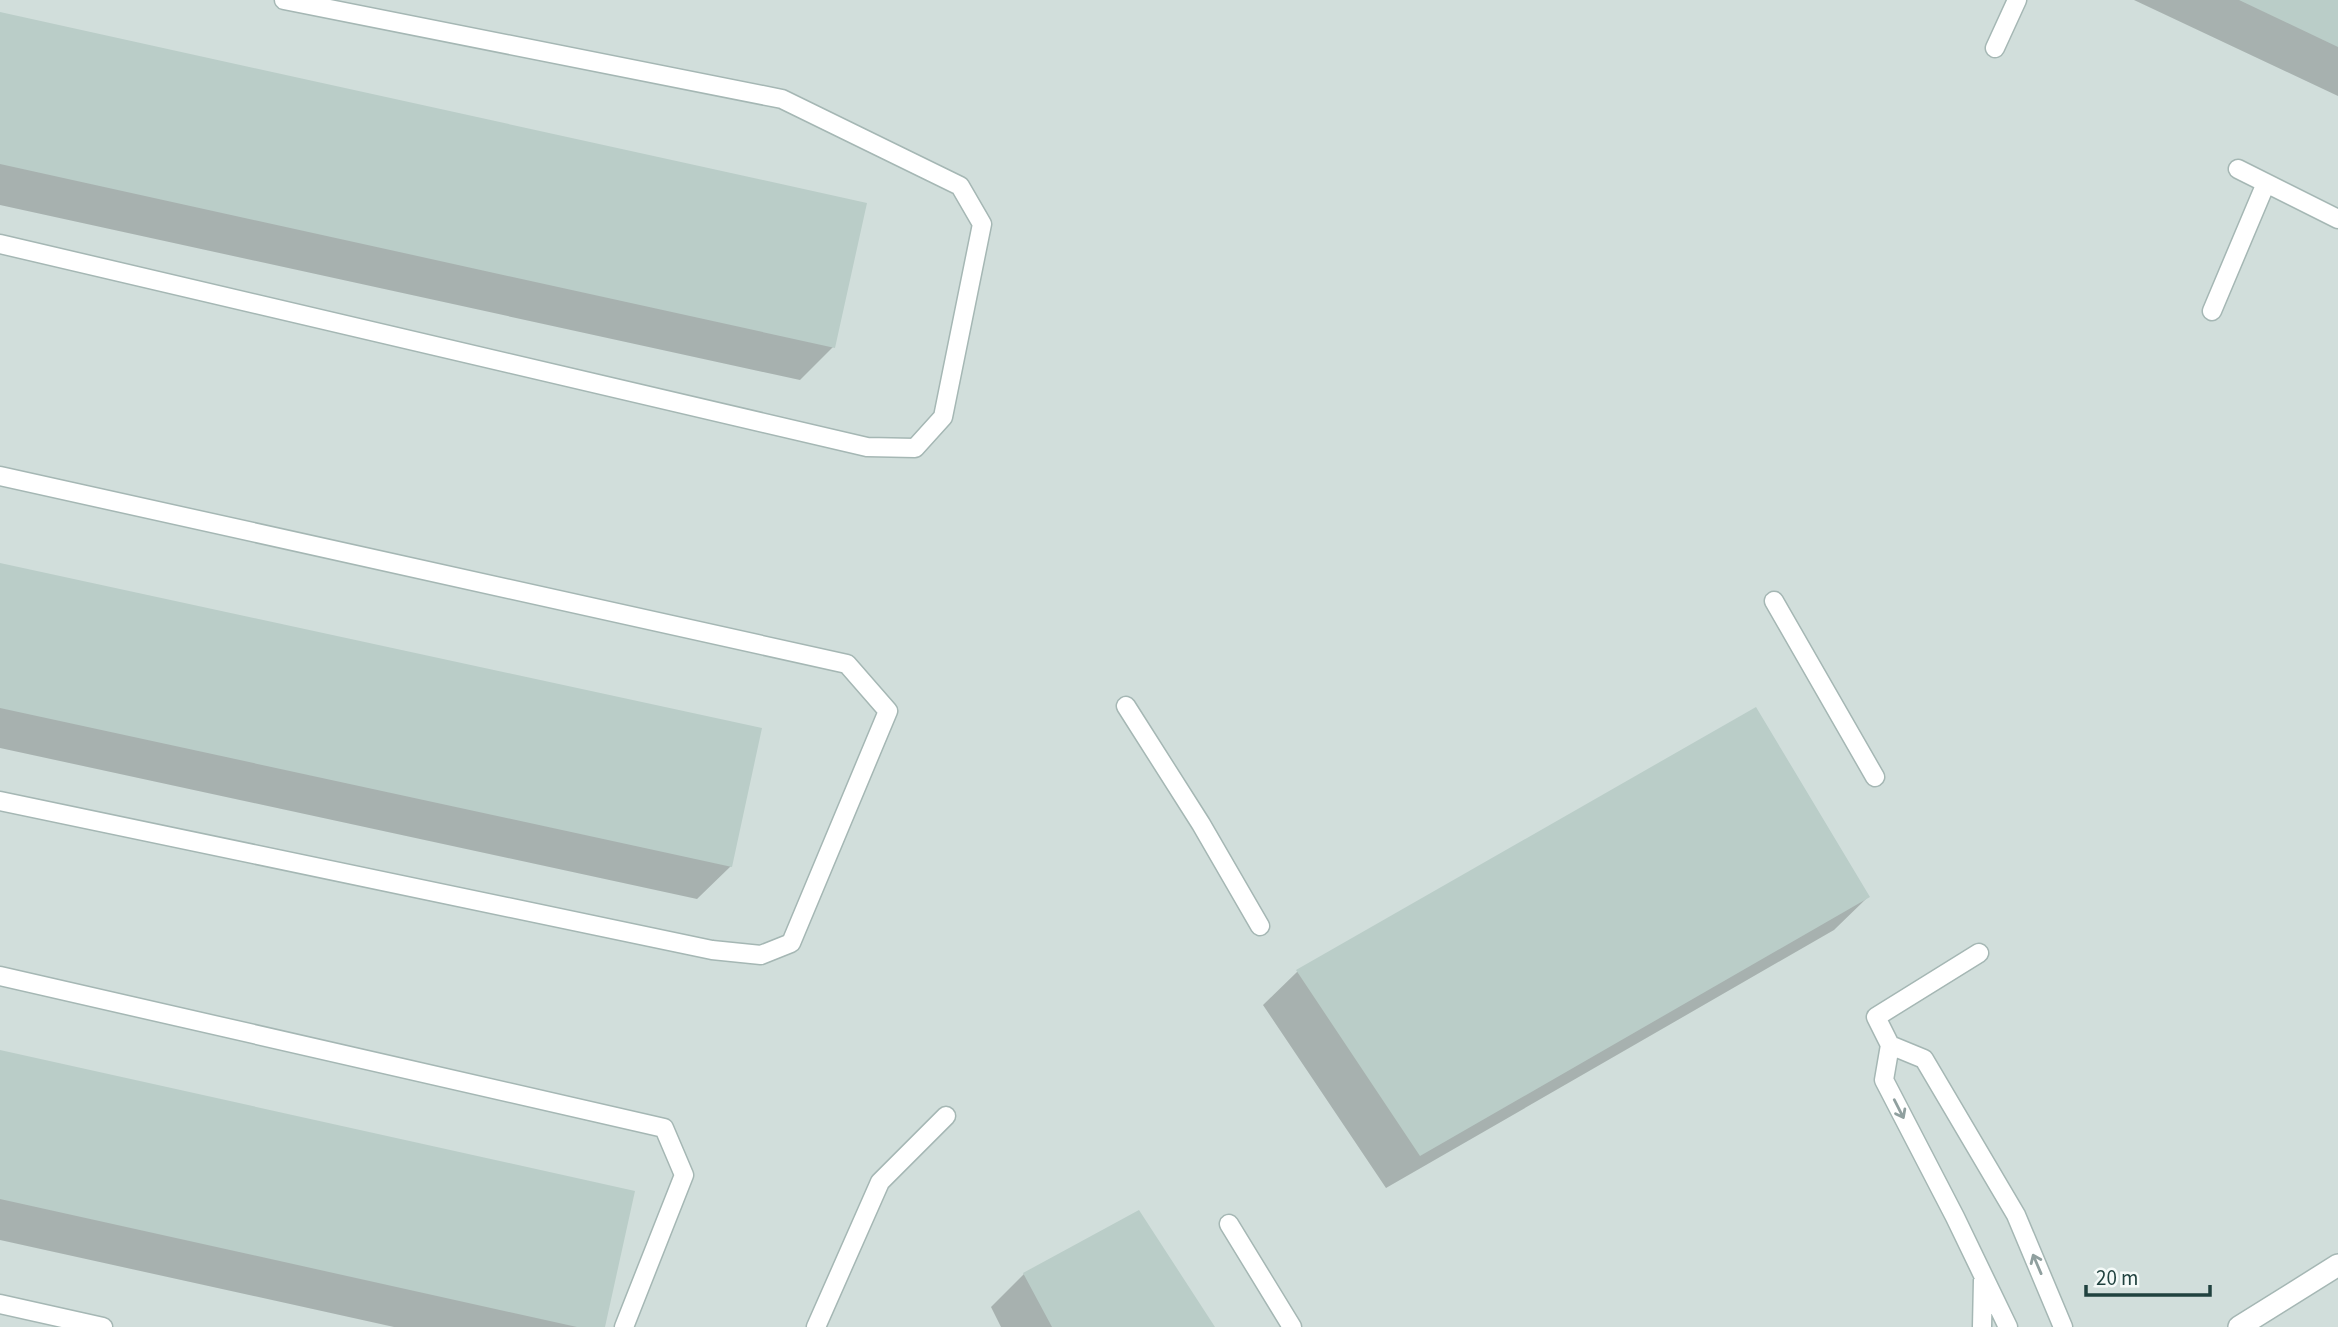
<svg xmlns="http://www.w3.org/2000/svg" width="2338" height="1327" viewBox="0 0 2338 1327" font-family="'Source Sans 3',sans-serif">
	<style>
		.built { fill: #d1dedb }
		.shadow { fill: #0003 }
		.building { fill: #bacdc8 }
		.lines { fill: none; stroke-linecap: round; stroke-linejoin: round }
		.service-casing { stroke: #a5b7b4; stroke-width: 21 }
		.tertiary-casing { stroke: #a5b7b4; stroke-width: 24 }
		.service { stroke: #fff; stroke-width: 18 }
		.tertiary { stroke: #fff; stroke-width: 21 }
		.oneway { stroke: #90a09f }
	</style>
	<rect width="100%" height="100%" fill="#e3eeeb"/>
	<path class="built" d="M0,0H2338V1327H0Z"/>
	<path class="shadow" d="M2134,0H2338V96Z
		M0,14L833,347L800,380L0,205Z
		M0,565L731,866L697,899L0,748Z
		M1755,709L1868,897L1834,930L1386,1188L1263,1005L1297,972Z
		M0,1052L603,1327H394L0,1240Z
		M1024,1274L1213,1327H1001L991,1307Z"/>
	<path class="building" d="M2239,0H2338V47Z
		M0,12L867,203L835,348L0,164Z
		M0,563L762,728L732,867L0,708Z
		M1756,707L1870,897L1420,1156L1296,970Z
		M0,1050L635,1191L605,1327H577L0,1199Z
		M1139,1210L1215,1327H1052L1023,1273Z"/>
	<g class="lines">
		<g class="service-casing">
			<path id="service" d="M1995,48L2017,0
				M2238,169L2338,219
				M0,244L867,447L915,448L943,417L982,224L960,186L782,99L284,0
				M2212,311L2266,183
				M0,476L847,664L888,711L791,943L761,955L712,950L0,801
				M1774,601L1875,777
				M1126,706L1201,824L1260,926
				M1979,953L1876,1017L1890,1045L1884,1080L1955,1217L2008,1327
				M0,976L664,1128L684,1175L624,1327
				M1890,1045L1924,1059L2016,1215L2063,1327
				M1229,1224L1292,1327
				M0,1304L103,1327
				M816,1327L880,1182L946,1116
				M1982,1327L1983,1280"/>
		</g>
		<g class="tertiary-casing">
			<path id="tertiary" d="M2239,1327L2338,1265"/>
		</g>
		<use href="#service" class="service"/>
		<use href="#tertiary" class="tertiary"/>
	</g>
	<defs><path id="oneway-shaft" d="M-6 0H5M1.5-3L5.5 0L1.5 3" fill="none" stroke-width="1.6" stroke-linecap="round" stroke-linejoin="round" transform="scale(1.75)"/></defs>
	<g class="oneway">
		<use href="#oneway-shaft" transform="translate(1899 1109) rotate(63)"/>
		<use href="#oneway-shaft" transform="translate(2037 1264) rotate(-113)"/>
	</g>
	<path d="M2086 1285v10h124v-10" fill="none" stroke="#20423f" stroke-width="3.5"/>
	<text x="2096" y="1285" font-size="21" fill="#20423f" stroke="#f4faf8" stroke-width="5" paint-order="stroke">20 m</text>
</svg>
